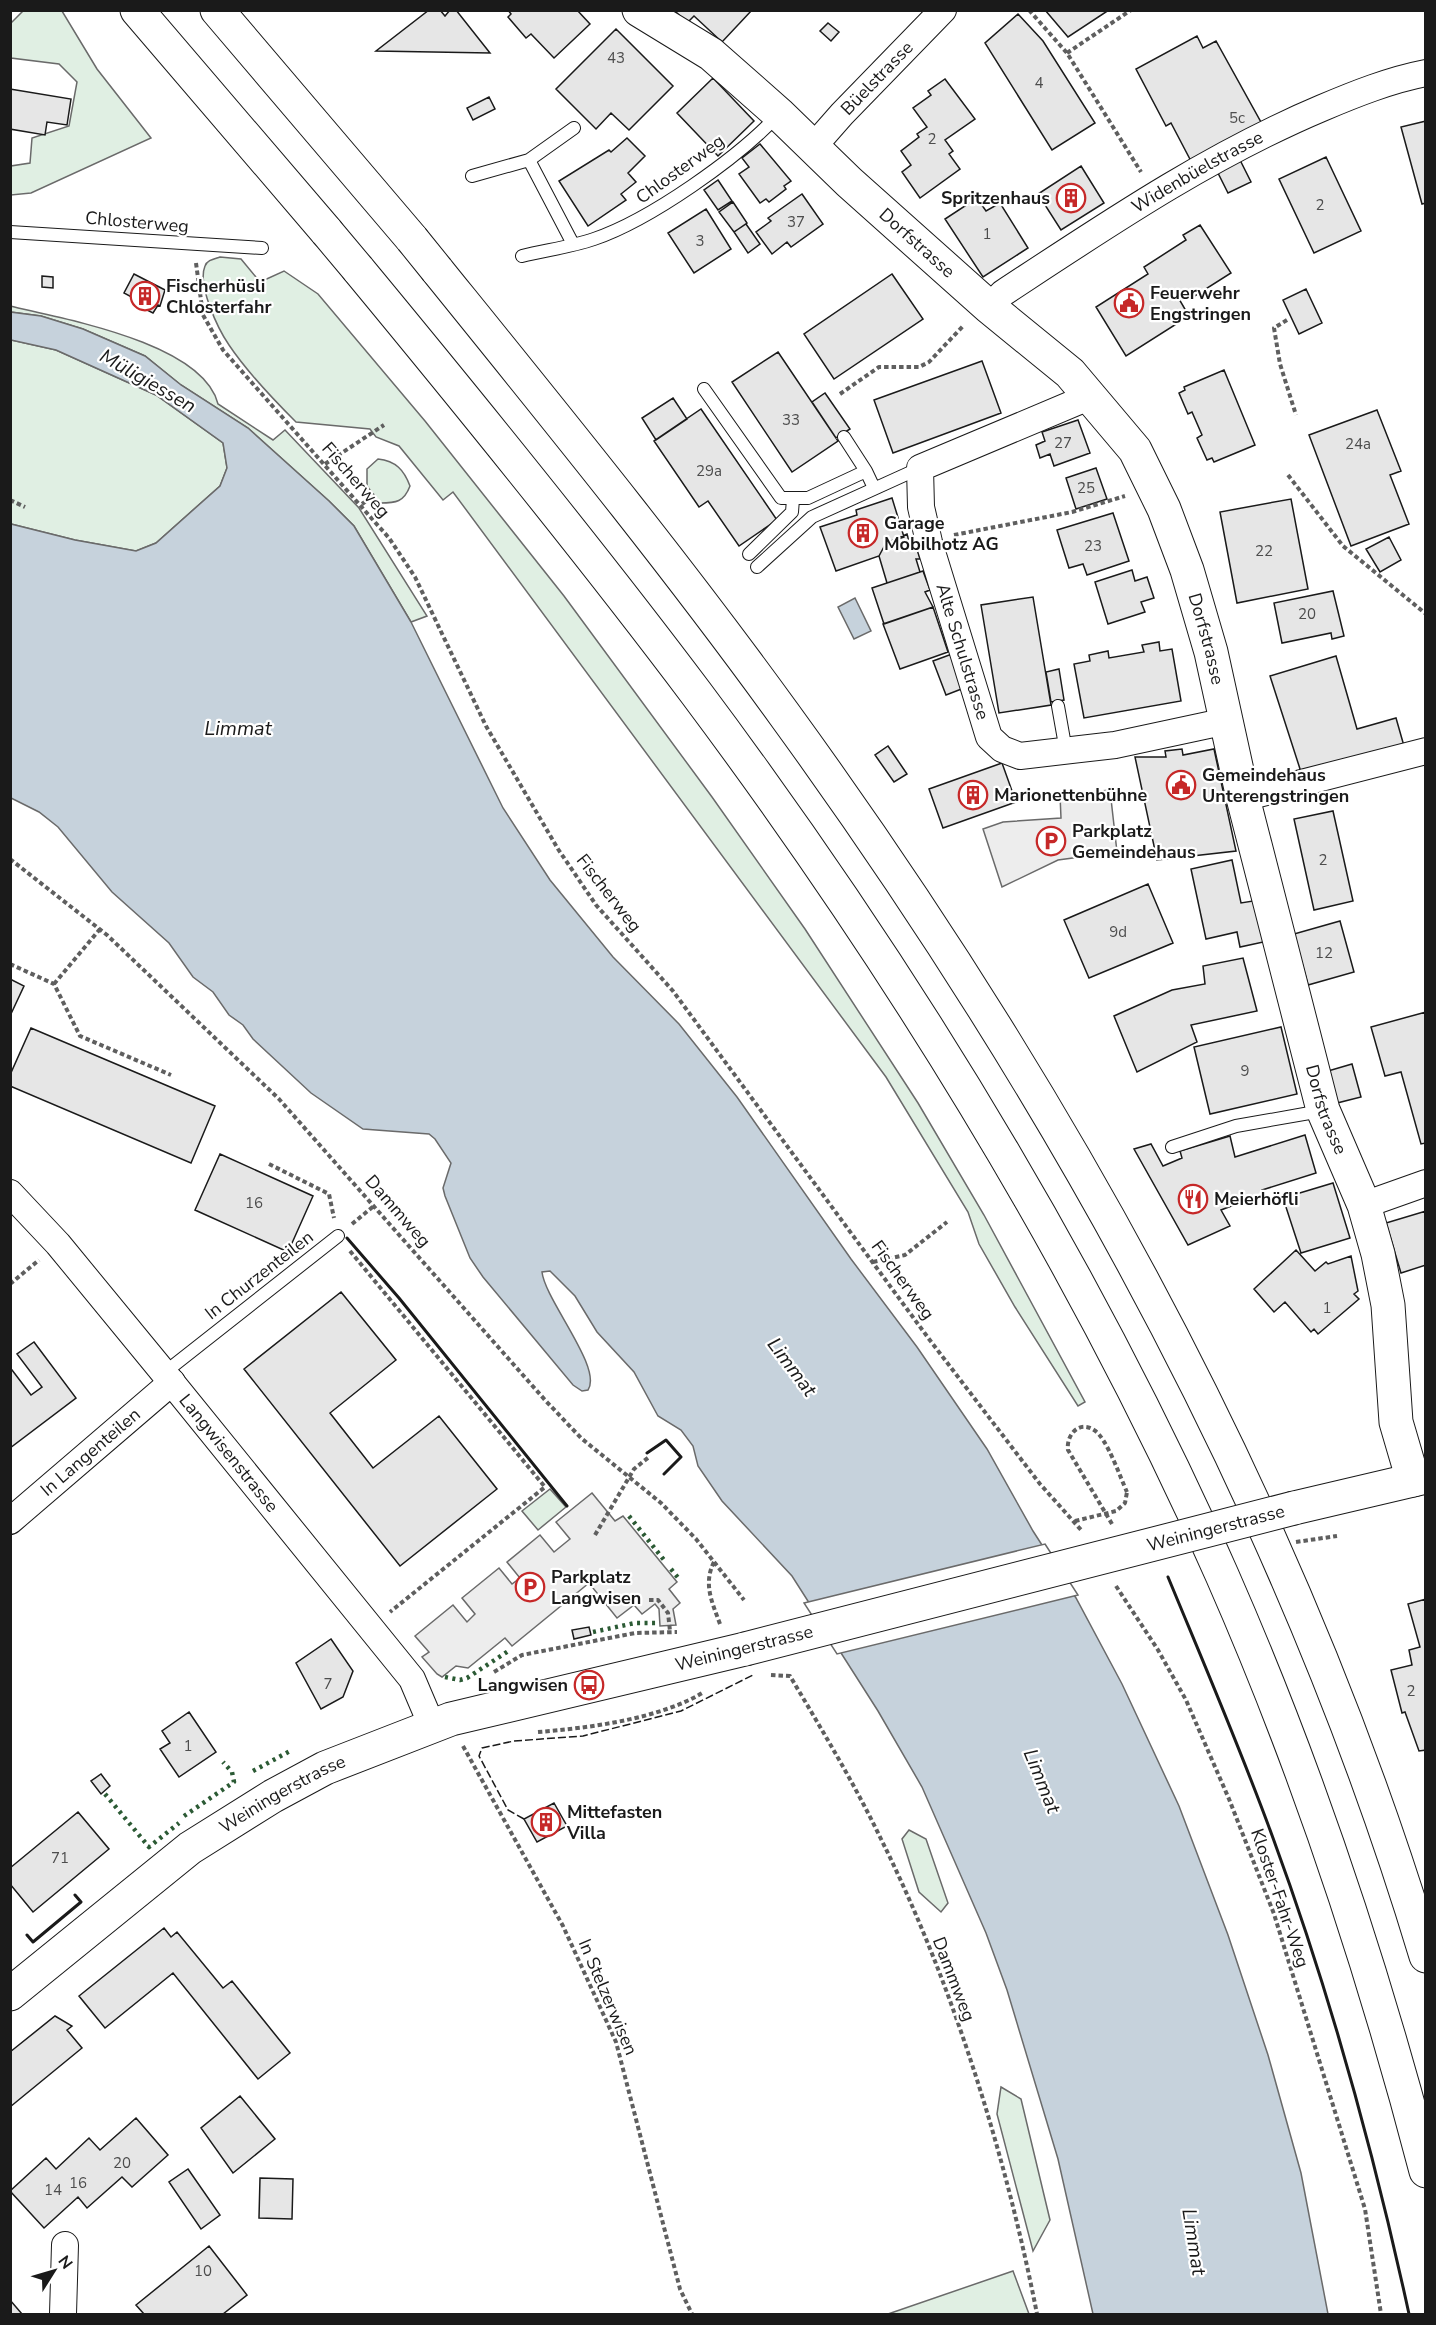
<svg xmlns="http://www.w3.org/2000/svg" width="1436" height="2325" viewBox="0 0 1436 2325" font-family="'Nunito Sans',sans-serif">
	<style>
		.green { fill: #e0efe3; stroke: #6a6a6a; stroke-width: 1.5 }
		.parking { fill: #ededed; stroke: #6a6a6a; stroke-width: 1.5 }
		.water { fill: #c6d2dc; stroke: #6a6a6a; stroke-width: 1.5 }
		.pier { fill: #fff; stroke: #6a6a6a; stroke-width: 1.5 }
		.building { fill: #e6e6e6; stroke: #1a1a1a; stroke-width: 1.5 }
		.lines { fill: none; stroke-linecap: round; stroke-linejoin: round }
		.lane-casing { stroke: #1a1a1a; stroke-width: 14 }
		.street-casing { stroke: #1a1a1a; stroke-width: 28 }
		.secondary-casing { stroke: #1a1a1a; stroke-width: 35 }
		.highway-casing { stroke: #1a1a1a; stroke-width: 35 }
		.path { stroke: #5f5f5f; stroke-width: 4; stroke-dasharray: 4.5 3; stroke-linecap: butt }
		.lane { stroke: #fff; stroke-width: 12 }
		.street { stroke: #fff; stroke-width: 26 }
		.secondary { stroke: #fff; stroke-width: 33 }
		.highway { stroke: #fff; stroke-width: 33 }
		.secondary-bridge-casing { stroke: #1a1a1a; stroke-width: 35; stroke-linecap: butt }
		.highway-bridge-casing { stroke: #1a1a1a; stroke-width: 35; stroke-linecap: butt }
		.path-bridge { stroke: #5f5f5f; stroke-width: 4; stroke-dasharray: 4.5 3; stroke-linecap: butt }
		.secondary-bridge { stroke: #fff; stroke-width: 33 }
		.highway-bridge { stroke: #fff; stroke-width: 33 }
		.hedge { stroke: #2b5a34; stroke-width: 4.5; stroke-dasharray: 3 4.5; stroke-linecap: butt }
		.fence { stroke: #1a1a1a; stroke-width: 1.5; stroke-dasharray: 8 3; stroke-linecap: butt }
		.wall { stroke: #1a1a1a; stroke-width: 3 }
		.labels { text-anchor: middle; dominant-baseline: central; stroke-width: 4.5; stroke-linejoin: round; paint-order: stroke }
		.number-label { font-size: 15px; fill: #4d4d4d }
		.street-label { font-size: 18px; fill: #1a1a1a; stroke: #fff }
		.poi-label { font-size: 18px; font-weight: bold; fill: #1a1a1a; stroke: #fff; text-anchor: start }
		.water-label { font-size: 20px; font-style: italic; fill: #1a1a1a; stroke: #fff }
	</style>
	<rect width="100%" height="100%" fill="#fff"/>
	<path class="green" d="M23,11H62L97,69L151,138L31,193L11,195V166L30,163L32,138L69,126L77,82L59,64L11,58V23Z
		M220,257L241,259L260,282L284,271L318,294L425,421L564,596L712,797L805,929L918,1103L984,1215L1085,1402L1078,1406L1015,1307L979,1244L968,1212L886,1077L453,492L443,500L399,446L376,437L370,429L296,422C273,399 247,372 229,345C218,329 197,285 205,266C207,260 214,259 220,257Z
		M10,306C64,319 203,343 218,404L273,440L285,430L359,508L427,616L411,622L354,526L329,501L248,428L181,385L145,356L83,329L41,316L11,312Z
		M11,340L56,350L156,395L223,443L227,468L220,486L156,543L136,551L75,540L11,524Z
		M378,459C396,461 404,470 410,486C404,502 396,503 380,503L367,486V469Z
		M550,1489L566,1507L538,1530L522,1511Z
		M909,1830L926,1839L948,1903L941,1912L919,1892L902,1839Z
		M1001,2087L1021,2099L1050,2220L1033,2251L997,2114Z
		M1013,2271L1029,2314H888Z"/>
	<path class="parking" d="M1110,790L1117,852L1058,860L1002,887L983,829L1003,822L1061,818L1060,795Z
		M592,1493L615,1521L623,1516L677,1582L669,1589L680,1603L673,1609L676,1625L660,1626L659,1609L655,1604L642,1614L634,1605L617,1618L589,1583L512,1646L505,1638L468,1668L456,1666L442,1677L437,1674L422,1657L429,1652L415,1636L453,1605L467,1622L475,1614L462,1598L499,1568L512,1584L520,1578L507,1562L540,1535L554,1552L570,1539L556,1522Z"/>
	<path class="water" d="M10,312L41,316L83,329L145,356L181,385L248,428L329,501L354,526L411,622L503,808L550,880L613,957L679,1024L737,1097L851,1259L917,1347L987,1449L1033,1531L1076,1598L1122,1684L1179,1806L1228,1935L1268,2055L1301,2173L1328,2314H1093L1058,2159L1007,1990L986,1933L922,1787L878,1711L792,1576L722,1501L698,1466L693,1446L681,1430L658,1416L634,1372L597,1332L575,1296L550,1271L542,1272C545,1300 603,1368 588,1390L582,1391L573,1385L483,1277L470,1258L445,1196L443,1188L451,1163L435,1139L429,1134L363,1129L311,1093L253,1039L243,1025L229,1015L213,992L193,977L169,943L112,892L58,827L39,812L11,798V524L75,540L136,551L156,543L220,486L227,468L223,443L156,395L56,350L11,340Z
		M855,598L871,631L854,639L838,607Z"/>
	<path class="pier" d="M1045,1544L1078,1595L837,1654L804,1603Z"/>
	<path class="building" d="M429,10H440L445,16L450,10H456L490,53L376,51Z
		M508,10H577L590,24L554,58L531,34L526,38L508,17L511,14Z
		M674,10H752L722,42L694,16L687,23Z
		M1045,10H1109L1068,37Z
		M1018,14L1043,41L1095,123L1052,150L985,43Z
		M828,23L839,32L831,41L820,31Z
		M616,29L673,86L629,130L611,113L596,129L556,89Z
		M1197,36L1203,48L1216,41L1262,124L1192,163L1171,123L1166,126L1136,69Z
		M713,78L754,121L718,156L677,113Z
		M945,79L975,119L945,140L953,151L949,154L960,169L920,198L902,172L911,165L901,151L919,137L917,134L927,127L913,108L931,95L928,91Z
		M10,89L71,99L67,125L47,122L45,135L10,129Z
		M489,97L495,109L473,120L467,108Z
		M1426,121V203L1422,204L1401,127Z
		M627,138L645,156L628,173L636,182L621,194L626,200L588,226L559,181L609,150L611,152Z
		M760,144L791,181L784,186L786,189L769,202L766,199L760,203L739,174L749,167L742,158Z
		M1326,157L1361,231L1314,253L1279,179Z
		M1239,158L1251,182L1228,193L1216,169Z
		M1081,166L1104,203L1061,230L1038,194Z
		M718,180L732,201L718,210L704,190Z
		M802,194L823,224L791,247L787,242L772,254L756,232L771,221L768,218Z
		M977,198L986,211L1000,203L1028,248L983,277L945,219Z
		M733,202L747,223L734,232L719,212Z
		M706,209L731,249L694,273L668,233Z
		M746,224L760,244L748,253L734,232Z
		M1200,225L1231,273L1190,299L1187,294L1179,299L1189,316L1126,356L1096,307L1148,274L1144,267L1186,240L1183,235Z
		M134,274L165,290L160,306L158,305L153,313L137,305L139,301L124,293Z
		M892,274L923,319L834,379L804,334Z
		M42,276L53,277V288L42,287Z
		M1306,289L1322,323L1299,334L1283,300Z
		M778,352L838,441L792,472L732,382Z
		M982,361L1001,413L893,453L874,400Z
		M1224,370L1255,445L1214,462L1212,458L1207,460L1197,438L1202,435L1192,412L1188,414L1179,393L1185,390L1184,387Z
		M825,393L850,429L836,438L812,402Z
		M673,398L687,419L656,440L642,418Z
		M701,409L777,520L739,546L708,501L699,507L654,441Z
		M1377,410L1401,471L1390,475L1409,524L1351,546L1309,435Z
		M1078,420L1090,453L1054,466L1050,454L1040,458L1036,445L1045,441L1042,432Z
		M1096,468L1107,499L1076,509L1066,478Z
		M892,498L904,537L886,543L879,556L836,571L820,527L857,515L856,510Z
		M1291,499L1308,589L1237,603L1220,512Z
		M1113,513L1129,561L1087,575L1083,564L1069,568L1057,530Z
		M907,534L910,545L915,543L920,559H916L920,572L887,583L879,556L886,543Z
		M1389,537L1401,560L1380,572L1366,549Z
		M1132,570L1135,581L1147,577L1154,598L1141,602L1145,612L1108,624L1095,582Z
		M923,571L930,590L925,592L933,607L884,624L872,588Z
		M1333,591L1344,636L1332,639L1331,633L1282,643L1274,603Z
		M1033,597L1051,705L999,713L981,605Z
		M933,607L948,652L900,669L883,624Z
		M1159,642L1160,651L1172,649L1181,701L1084,718L1074,664L1090,661L1089,655L1108,651L1109,658L1144,652L1142,645Z
		M952,654L964,688L946,695L933,661Z
		M1336,656L1357,729L1396,718L1404,746L1301,772L1270,676Z
		M1059,669L1064,700L1051,702L1046,672Z
		M888,746L907,774L894,782L875,755Z
		M1182,749L1183,755L1214,749L1236,851L1157,860L1135,757H1166L1165,751Z
		M1002,763L1016,802L943,828L929,789Z
		M1333,811L1353,901L1314,910L1294,819Z
		M1232,860L1241,903L1259,900L1268,941L1240,947L1237,932L1206,939L1191,869Z
		M1148,884L1173,943L1089,978L1064,920Z
		M1340,921L1354,972L1308,985L1294,934Z
		M1243,958L1257,1011L1191,1025L1197,1042L1137,1072L1114,1016L1172,990L1205,984L1203,966Z
		M10,979L24,986L10,1016Z
		M1426,1012V1143L1421,1144L1401,1072L1385,1076L1371,1027Z
		M1281,1027L1297,1094L1210,1114L1194,1047Z
		M31,1028L215,1106L191,1163L10,1086V1075Z
		M1352,1064L1361,1097L1337,1103L1328,1071Z
		M1305,1135L1316,1173L1262,1190L1263,1194L1221,1210L1230,1226L1188,1245L1134,1149L1151,1144L1163,1166L1182,1158L1180,1151L1230,1136L1235,1157Z
		M220,1154L313,1196L288,1252L195,1210Z
		M1333,1183L1350,1238L1301,1253L1283,1198Z
		M1426,1211V1265L1401,1273L1386,1223Z
		M1296,1250L1315,1271L1326,1262L1328,1264L1351,1256L1358,1291L1354,1294L1359,1299L1318,1334L1314,1329L1311,1332L1285,1302L1274,1312L1254,1289Z
		M341,1292L396,1360L330,1413L373,1468L439,1416L497,1489L400,1566L244,1369Z
		M34,1342L76,1398L10,1448V1371L12,1370L31,1395L42,1387L17,1354Z
		M1426,1599V1750L1419,1751L1405,1712L1402,1713L1391,1670L1412,1665L1409,1650L1420,1647L1408,1604Z
		M589,1627L591,1635L574,1639L572,1630Z
		M331,1639L353,1671L343,1697L321,1709L296,1663Z
		M189,1712L216,1752L179,1777L160,1749L170,1743L162,1731Z
		M101,1774L110,1786L101,1794L91,1781Z
		M554,1803L567,1826L537,1842L524,1819Z
		M78,1812L109,1849L33,1912L10,1884V1868Z
		M164,1928L171,1937L177,1932L223,1988L232,1981L290,2053L258,2079L173,1973L105,2028L79,1996Z
		M55,2016L72,2026L67,2030L82,2048L10,2107V2052Z
		M240,2096L275,2139L233,2173L201,2128Z
		M136,2118L168,2155L132,2187L122,2177L87,2208L78,2197L44,2228L10,2191L46,2158L56,2169L89,2138L100,2150Z
		M188,2169L220,2215L201,2229L169,2182Z
		M260,2178L293,2179L292,2219L259,2218Z
		M209,2246L247,2295L223,2314H144L136,2305Z
		M10,2300L22,2314H10Z"/>
	<g class="lines">
		<g class="lane-casing">
			<path id="lane" d="M529,160L573,244
				M472,176L529,160L574,128
				M10,232L262,248
				M522,256C546,250 571,247 594,239C650,220 738,158 778,115
				M704,389L781,498H808L866,471L874,488
				M844,437L866,471
				M749,554L792,512L793,499
				M757,567L812,517L920,468
				M1058,706L1066,751
				M1172,1147L1236,1126L1321,1111
				M164,1373L338,1236"/>
		</g>
		<g class="street-casing">
			<g id="street">
				<path id="s1" d="M813,147L842,114L943,10"/>
				<path id="s2" d="M989,307L1003,293C1105,226 1208,156 1322,108C1355,94 1390,80 1426,73"/>
				<path id="s3" d="M1091,396L920,468L921,507L929,542L989,737L1002,749L1020,756L1115,745L1227,721"/>
				<path d="M1243,798L1426,751"/>
				<path id="s4" d="M10,1193L58,1244L164,1373L412,1679L432,1726"/>
				<path d="M1364,1205L1426,1183"/>
				<path id="s5" d="M10,1521L172,1382"/>
				<path d="M63,2314L65,2245"/>
			</g>
		</g>
		<g class="secondary-casing">
			<g id="secondary">
				<path id="s6" d="M639,10L711,54L779,114L849,182L989,307L1070,373L1135,450L1164,509L1187,570L1211,652L1243,798L1323,1110L1364,1205L1378,1254L1388,1305L1396,1422L1413,1480"/>
				<path d="M1294,1508L1426,1477"/>
				<path id="s7" d="M10,1994L190,1848L273,1796L325,1768L451,1719L745,1649"/>
			</g>
		</g>
		<g class="highway-casing">
			<path id="highway" d="M137,10L327,232
				M217,10L412,239
				M358,269C473,408 587,548 696,693C901,967 1083,1263 1222,1575C1307,1768 1373,1968 1426,2171
				M437,270C555,416 674,562 784,714C1059,1092 1291,1507 1426,1956"/>
		</g>
		<path class="path" d="M1029,10L1067,53L1141,172
			M1067,53L1131,10
			M196,263L203,315L223,350L389,538L415,577L486,726L558,849L596,905L673,991L929,1339L1040,1484L1082,1531
			M1287,320L1274,328L1280,364L1296,415
			M840,394L879,367H919L929,362L964,325
			M325,464L384,425
			M1288,475L1343,546L1426,614
			M10,500L25,507
			M362,504L375,495
			M954,535L1072,512L1125,496
			M10,859L107,935L279,1099L545,1400L581,1438L661,1503L696,1539L744,1600
			M10,964L54,984L80,1036L171,1075
			M54,984L100,929
			M269,1164L329,1194L334,1218
			M352,1224L375,1205
			M350,1251L545,1487L390,1612
			M873,1262L905,1255L947,1222
			M10,1284L39,1260
			M1075,1521L1116,1511L1125,1503L1127,1492
			M595,1535L634,1469L649,1457
			M714,1562C703,1584 712,1602 720,1624
			M1116,1586L1158,1650L1186,1700L1229,1799L1274,1914L1365,2209L1381,2314
			M649,1600H658L668,1613L670,1631
			M494,1672L522,1655L635,1633L677,1632
			M771,1675L790,1676C822,1730 854,1783 881,1839C953,1984 1006,2156 1037,2314
			M538,1732C589,1728 660,1719 704,1692
			M463,1746L563,1926L616,2042L680,2289L692,2314"/>
		<use href="#lane" class="lane"/>
		<use href="#street" class="street"/>
		<use href="#secondary" class="secondary"/>
		<use href="#highway" class="highway"/>
		<g class="secondary-bridge-casing">
			<g id="secondary-bridge">
				<path id="s8" d="M745,1649L1294,1508"/>
			</g>
		</g>
		<g class="highway-bridge-casing">
			<path id="highway-bridge" d="M327,232L358,269
				M412,239L437,270"/>
		</g>
		<path class="path-bridge" d="M1112,1524L1068,1450C1066,1435 1079,1420 1094,1430C1107,1438 1120,1477 1127,1492
			M1296,1542L1337,1536"/>
		<use href="#secondary-bridge" class="secondary-bridge"/>
		<use href="#highway-bridge" class="highway-bridge"/>
		<path class="hedge" d="M629,1516L664,1560
			M671,1569L680,1580
			M593,1632L635,1623H658
			M445,1677L460,1680L467,1678L510,1650
			M253,1771L292,1750
			M105,1794L149,1847L179,1823
			M184,1816L234,1782L232,1772L223,1762"/>
		<path class="fence" d="M524,1819L508,1810L479,1756L482,1748L514,1741L583,1736L681,1711L753,1675"/>
		<path class="wall" d="M347,1238L399,1298L567,1506
			M647,1453L666,1440L681,1457L664,1474
			M1168,1577C1204,1664 1241,1750 1273,1838C1330,1993 1374,2153 1409,2314
			M27,1935L33,1942L81,1902L75,1895"/>
	</g>
	<defs>
		<g id="building-ring" transform="scale(1.5)"><circle r="9.5" fill="#fff" stroke="#c62828" stroke-width="1.5"/><path d="M-4-6H4V6H1V3H-1V6H-4ZM-2.5-4.3h1.7v1.8h-1.7ZM.8-4.3h1.7v1.8H.8ZM-2.5-1h1.7V.8h-1.7ZM.8-1h1.7V.8H.8Z" fill="#c62828"/></g>
		<g id="civic-ring" transform="scale(1.5)"><circle r="9.5" fill="#fff" stroke="#c62828" stroke-width="1.5"/><path d="M-.6-6.5H3V-4.5H.6V-3L4-1V1h2V6H-6V1h2V-1L-.6-3ZM-1.2 2.5V6h2.4V2.5Z" fill="#c62828"/></g>
		<g id="parking-ring" transform="scale(1.5)"><circle r="9.5" fill="#fff" stroke="#c62828" stroke-width="1.5"/><path d="M-3.5-5.5H1a3.5 3.5 0 0 1 0 7H-1V5.5H-3.5ZM-1-3.4V-.6H.8a1.4 1.4 0 0 0 0-2.8Z" fill="#c62828"/></g>
		<g id="restaurant-ring" transform="scale(1.5)"><circle r="9.5" fill="#fff" stroke="#c62828" stroke-width="1.5"/><path d="M-5-6h1v4h1v-4h1v4h1v-4h1v5L-1.5 .5V6h-2V.5L-5-1ZM5-6V6H3V1.5H1.5Q1.5-4 5-6Z" fill="#c62828"/></g>
		<g id="bus-ring" transform="scale(1.5)"><circle r="9.5" fill="#fff" stroke="#c62828" stroke-width="1.5"/><path d="M-5-6H5V4H4V6H2V4H-2V6H-4V4H-5ZM-3.5-4V0h7V-4ZM-3.5 1.2v1.5H-2V1.2ZM2 1.2v1.5H3.5V1.2Z" fill="#c62828"/></g>
	</defs>
	<g fill-rule="evenodd">
		<use href="#building-ring" x="1071" y="198"/>
		<use href="#building-ring" x="145" y="296"/>
		<use href="#civic-ring" x="1129" y="303"/>
		<use href="#building-ring" x="863" y="533"/>
		<use href="#civic-ring" x="1181" y="785"/>
		<use href="#building-ring" x="973" y="795"/>
		<use href="#parking-ring" x="1051" y="841"/>
		<use href="#restaurant-ring" x="1193" y="1199"/>
		<use href="#parking-ring" x="530" y="1587"/>
		<use href="#bus-ring" x="589" y="1685"/>
		<use href="#building-ring" x="546" y="1822"/>
	</g>
	<g class="labels">
		<g class="number-label">
			<text x="616" y="58">43</text>
			<text x="1039" y="83">4</text>
			<text x="1237" y="118">5c</text>
			<text x="932" y="139">2</text>
			<text x="1320" y="205">2</text>
			<text x="796" y="222">37</text>
			<text x="987" y="234">1</text>
			<text x="700" y="241">3</text>
			<text x="791" y="420">33</text>
			<text x="1063" y="443">27</text>
			<text x="1358" y="444">24a</text>
			<text x="709" y="471">29a</text>
			<text x="1086" y="488">25</text>
			<text x="1093" y="546">23</text>
			<text x="1264" y="551">22</text>
			<text x="1307" y="614">20</text>
			<text x="1323" y="860">2</text>
			<text x="1118" y="932">9d</text>
			<text x="1324" y="953">12</text>
			<text x="1245" y="1071">9</text>
			<text x="254" y="1203">16</text>
			<text x="1327" y="1308">1</text>
			<text x="328" y="1684">7</text>
			<text x="1411" y="1691">2</text>
			<text x="188" y="1746">1</text>
			<text x="60" y="1858">71</text>
			<text x="122" y="2163">20</text>
			<text x="78" y="2183">16</text>
			<text x="53" y="2190">14</text>
			<text x="203" y="2271">10</text>
		</g>
		<g class="street-label">
			<text stroke="none"><textPath href="#s1" startOffset="94">Büelstrasse</textPath></text>
			<text transform="translate(680 169) rotate(-36)">Chlosterweg</text>
			<text stroke="none"><textPath href="#s2" startOffset="249">Widenbüelstrasse</textPath></text>
			<text transform="translate(137 222) rotate(5)">Chlosterweg</text>
			<text stroke="none"><textPath href="#s6" startOffset="364">Dorfstrasse</textPath></text>
			<text transform="translate(356 480) rotate(49)">Fischerweg</text>
			<text stroke="none"><textPath href="#s6" startOffset="868">Dorfstrasse</textPath></text>
			<text stroke="none"><textPath href="#s3" startOffset="375">Alte Schulstrasse</textPath></text>
			<text transform="translate(609 893) rotate(52)">Fischerweg</text>
			<text stroke="none"><textPath href="#s6" startOffset="1354">Dorfstrasse</textPath></text>
			<text transform="translate(398 1211) rotate(49)">Dammweg</text>
			<text transform="translate(259 1275) rotate(-38)">In Churzenteilen</text>
			<text transform="translate(903 1280) rotate(54)">Fischerweg</text>
			<text stroke="none"><textPath href="#s5" startOffset="106">In Langenteilen</textPath></text>
			<text stroke="none"><textPath href="#s4" startOffset="340">Langwisenstrasse</textPath></text>
			<text stroke="none"><textPath href="#s8" startOffset="486">Weiningerstrasse</textPath></text>
			<text transform="translate(744 1648) rotate(-14)">Weiningerstrasse</text>
			<text stroke="none"><textPath href="#s7" startOffset="339">Weiningerstrasse</textPath></text>
			<text transform="translate(1280 1898) rotate(71)">Kloster-Fahr-Weg</text>
			<text transform="translate(954 1979) rotate(69)">Dammweg</text>
			<text transform="translate(608 1997) rotate(67)">In Stelzerwisen</text>
		</g>
		<g class="poi-label">
			<text x="1050" y="198" text-anchor="end">Spritzenhaus</text>
			<text x="166" y="286">Fischerhüsli<tspan x="166" dy="21">Chlosterfahr</tspan></text>
			<text x="1150" y="293">Feuerwehr<tspan x="1150" dy="21">Engstringen</tspan></text>
			<text x="884" y="523">Garage<tspan x="884" dy="21">Mobilhotz AG</tspan></text>
			<text x="1202" y="775">Gemeindehaus<tspan x="1202" dy="21">Unterengstringen</tspan></text>
			<text x="994" y="795">Marionettenbühne</text>
			<text x="1072" y="831">Parkplatz<tspan x="1072" dy="21">Gemeindehaus</tspan></text>
			<text x="1214" y="1199">Meierhöfli</text>
			<text x="551" y="1577">Parkplatz<tspan x="551" dy="21">Langwisen</tspan></text>
			<text x="568" y="1685" text-anchor="end">Langwisen</text>
			<text x="567" y="1812">Mittefasten<tspan x="567" dy="21">Villa</tspan></text>
		</g>
		<g class="water-label">
			<text transform="translate(148 381) rotate(30)">Müligiessen</text>
			<text x="238" y="728">Limmat</text>
			<text transform="translate(792 1367) rotate(53)">Limmat</text>
			<text transform="translate(1042 1781) rotate(68)">Limmat</text>
			<text transform="translate(1194 2242) rotate(81)">Limmat</text>
		</g>
	</g>
	<rect width="1436" height="2325" fill="none" stroke="#1a1a1a" stroke-width="24"/>
	<g transform="translate(54 2271) rotate(53)" stroke="#ffffff" stroke-width="4.5" paint-order="stroke">
	<path d="M0-4.5L10 22L0 15L-10 22Z" fill="#1a1a1a"/>
	<text y="-9" font-size="16" font-weight="bold" text-anchor="middle" fill="#1a1a1a">N</text>
	</g>
</svg>
